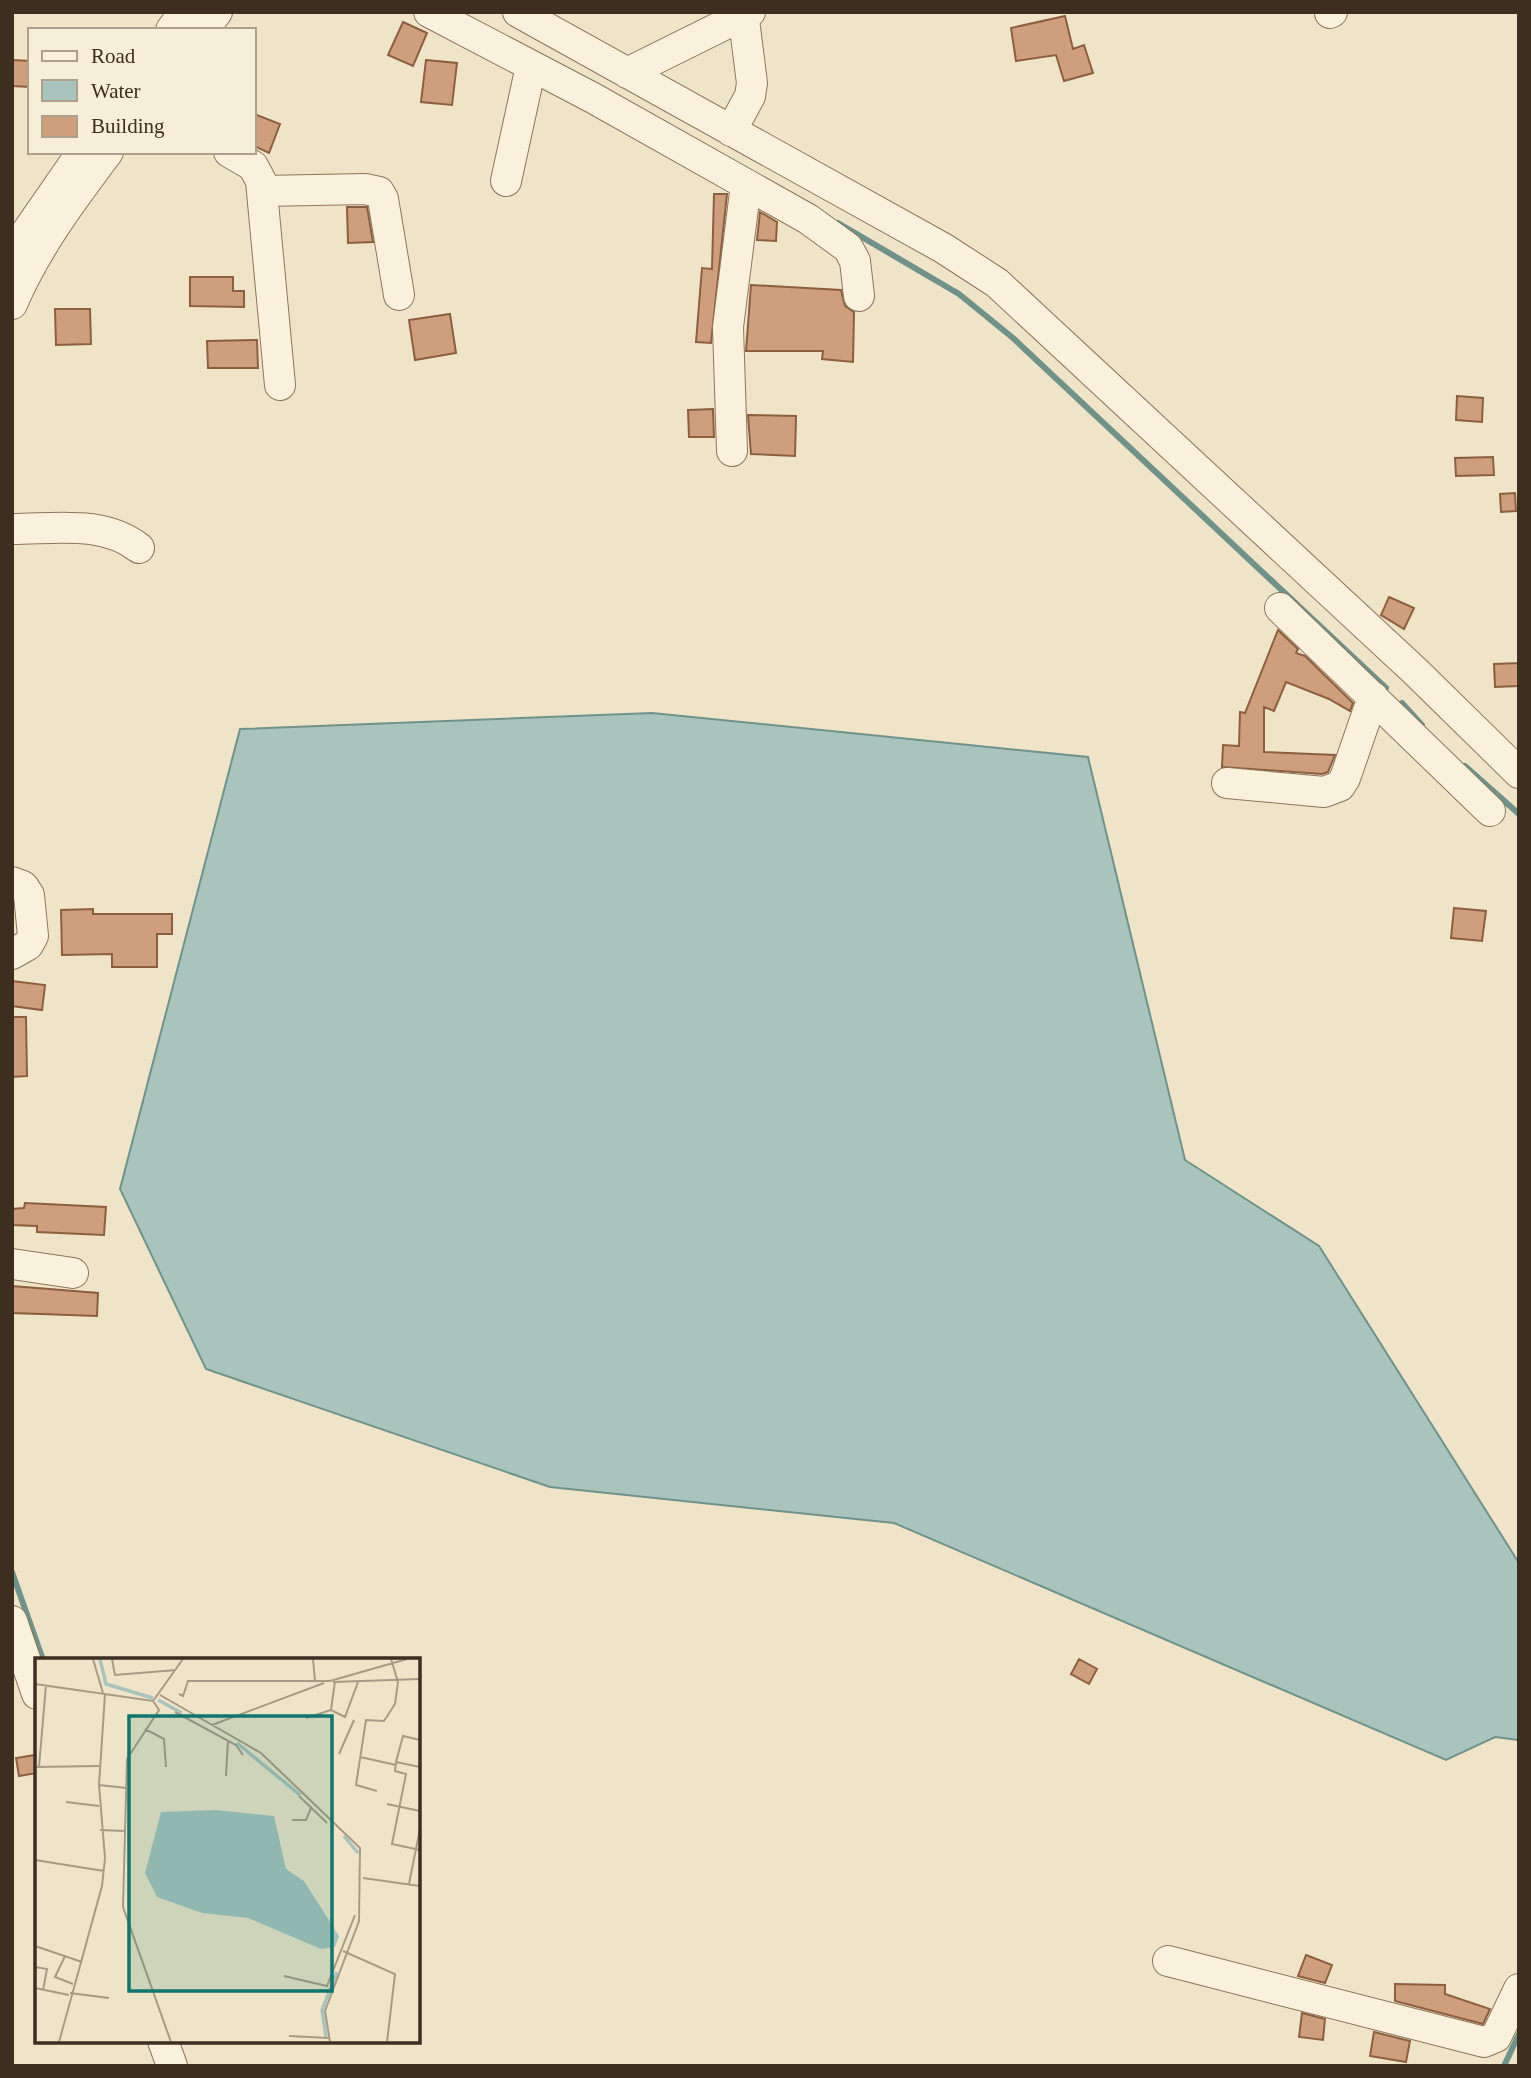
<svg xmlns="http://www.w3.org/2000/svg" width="1531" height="2078" viewBox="0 0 1531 2078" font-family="Georgia,serif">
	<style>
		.water { fill: #a9c4bc; stroke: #6f938a; stroke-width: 2 }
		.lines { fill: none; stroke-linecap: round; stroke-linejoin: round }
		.stream { stroke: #6f938a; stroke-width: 6 }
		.building { fill: #cf9f7d; stroke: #8d5f41; stroke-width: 2 }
		.minor-casing { stroke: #8d765c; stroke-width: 32 }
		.minor { stroke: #faf1dc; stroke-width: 30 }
		.inset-river { fill: none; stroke: #a9c4bc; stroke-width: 3.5 }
		.inset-road { fill: none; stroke: #a89b85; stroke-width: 2 }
		.view { fill: #0f766e; fill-opacity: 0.15; stroke: #0f766e; stroke-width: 3.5 }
		.inset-edge { fill: none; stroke: #3d2e20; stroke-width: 3.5 }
	</style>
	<rect width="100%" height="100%" fill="#f0e4c8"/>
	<path class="water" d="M652,713L1088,757L1185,1160L1319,1246L1519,1563V1740L1495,1737L1446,1760L894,1523L550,1487L206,1369L120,1189L240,729Z"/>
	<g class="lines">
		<path class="stream" d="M838,223L959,294L1013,338L1386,688
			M1402,703L1422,725
			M1465,766L1519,814
			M12,1572L43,1660
			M1504,2066L1519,2034"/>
	</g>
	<path class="building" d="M1065,16L1073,49L1084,45L1093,73L1064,81L1056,55L1016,61L1011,28Z
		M403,22L427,33L413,66L388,55Z
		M12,60L30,61V87L12,86Z
		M426,60L457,63L452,105L421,102Z
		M254,114L280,124L269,153L254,146Z
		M714,194H727L711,343L696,342L702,268L712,269Z
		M347,207H367L373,242L348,243Z
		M760,212L777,222L776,241L757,240Z
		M190,277H233V291H244V307L190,306Z
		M751,285L841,290L845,306L854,312L853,362L822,359L823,351H746Z
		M55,309H90L91,344L56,345Z
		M450,314L456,353L415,360L409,320Z
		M257,340L258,368H208L207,341Z
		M1457,396L1483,398L1482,422L1456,420Z
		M713,409L714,437H689L688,410Z
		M748,415L796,416L795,456L751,454Z
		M1493,457L1494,475L1456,476L1455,458Z
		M1515,493L1516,511L1501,512L1500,494Z
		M1389,597L1414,608L1404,629L1381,615Z
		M1278,630L1298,649L1296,653L1305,656L1353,703L1350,711L1329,699L1286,682L1274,711L1264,707V752L1335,755L1328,772L1322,774L1222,767L1223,745L1239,746L1240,712L1245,713Z
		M1519,663V686L1495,687L1494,664Z
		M1454,908L1486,911L1482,941L1451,938Z
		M93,909V914H172V934H157V967H112V954L62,955L61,910Z
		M12,981L45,985L42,1010L12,1006Z
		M12,1017H26L27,1076L12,1077Z
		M25,1203L106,1207L104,1235L37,1232V1226L12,1225V1209L24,1208Z
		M12,1286L98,1293L97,1316L12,1313Z
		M1079,1659L1097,1669L1089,1684L1071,1674Z
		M35,1755L37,1773L19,1776L16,1758Z
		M1306,1955L1332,1965L1325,1983L1298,1976Z
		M1395,1984L1445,1985V1994L1490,2009L1483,2024L1395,2001Z
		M1302,2013L1325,2019L1323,2040L1299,2037Z
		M1374,2032L1410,2041L1406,2062L1370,2056Z"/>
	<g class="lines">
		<g class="minor-casing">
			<path id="minor" d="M429,12L593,98L808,219L848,248L855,261L859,296
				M518,12L943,248L997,283L1416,672L1519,773
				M1330,13L1332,12
				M171,30L184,12
				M203,30L217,12
				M627,73L750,12
				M731,131L750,96L752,83L743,12
				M229,152L253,166L261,181L280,385
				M506,181L531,66
				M263,191L365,189L379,192L383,199L399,295
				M12,253L82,152
				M12,304C36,248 72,200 108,152
				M732,451L728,327L746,184
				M12,529C56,529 103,520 139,548
				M1280,608L1490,811
				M1227,783L1324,792L1340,786L1345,778L1373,697
				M12,882L23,886L29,895L33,936L28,945L12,954
				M12,1264L73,1273
				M12,1621L37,1694
				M1168,1961L1484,2042L1496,2037L1519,1989
				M163,2041L172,2066"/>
		</g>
		<use href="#minor" class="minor"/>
	</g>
	<g transform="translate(35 1658)">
		<rect width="385" height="385" fill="#f0e4c8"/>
		<path d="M181,152L239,158L251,211L269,223L304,278L300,289L286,291L213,260L167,255L122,239L110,215L126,154Z" fill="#a9c4bc"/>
		<path class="inset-river" d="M65,1L71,26L118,40M123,42L147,55M202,85L265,137M309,178L323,195M291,379L287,352L302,314"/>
		<path class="inset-road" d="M58,1L68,35M77,1L80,17L141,12M278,1L280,23M298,24L385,21M0,26L118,43L148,1M144,36L148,38L153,23H295L372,1M125,37L226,95L325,190L324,263L290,353L295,384M118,43L124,52L92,101L88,249L136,384M296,52L310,59L323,24M140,54L201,87L208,97M271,60L296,52L300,23M177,67L289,25M110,71L129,81L131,109M385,82L368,78L361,104L360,113L371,116L357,186L385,192M304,96L319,62M325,99L361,107M361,104L385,109M0,109L64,108M4,109L11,27M191,118L193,82M64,127L91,130M342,133L321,127L331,62L349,63L360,46L363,24L356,1M264,138L292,165M31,144L64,148M352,146L385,153M257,162H271L276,150M65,172L90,173M0,202L69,213M328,220L385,228M374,226L385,171M0,288L47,304M308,293L360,316L352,384M30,298L20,319L38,326M0,309L12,311L8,332M249,318L292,328L320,257M0,330L34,337M35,335L74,340M254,378L294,380M24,384L67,228L70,200L64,127L70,36"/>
		<path class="view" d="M94,58H297V333H94Z"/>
		<rect width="385" height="385" class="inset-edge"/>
	</g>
	<rect width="1531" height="2078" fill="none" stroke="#3d2e20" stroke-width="28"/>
	<rect x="28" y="28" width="228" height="126" fill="#f7eed8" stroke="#ada18e" stroke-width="2"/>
	<rect x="42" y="51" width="35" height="10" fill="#faf1dc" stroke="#ada18e" stroke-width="2"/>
	<text x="91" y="63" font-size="21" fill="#3d2e20">Road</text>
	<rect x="42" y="80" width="35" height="21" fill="#a9c4bc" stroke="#ada18e" stroke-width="2"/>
	<text x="91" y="98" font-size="21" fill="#3d2e20">Water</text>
	<rect x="42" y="116" width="35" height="21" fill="#cf9f7d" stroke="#ada18e" stroke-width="2"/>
	<text x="91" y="133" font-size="21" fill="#3d2e20">Building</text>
</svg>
